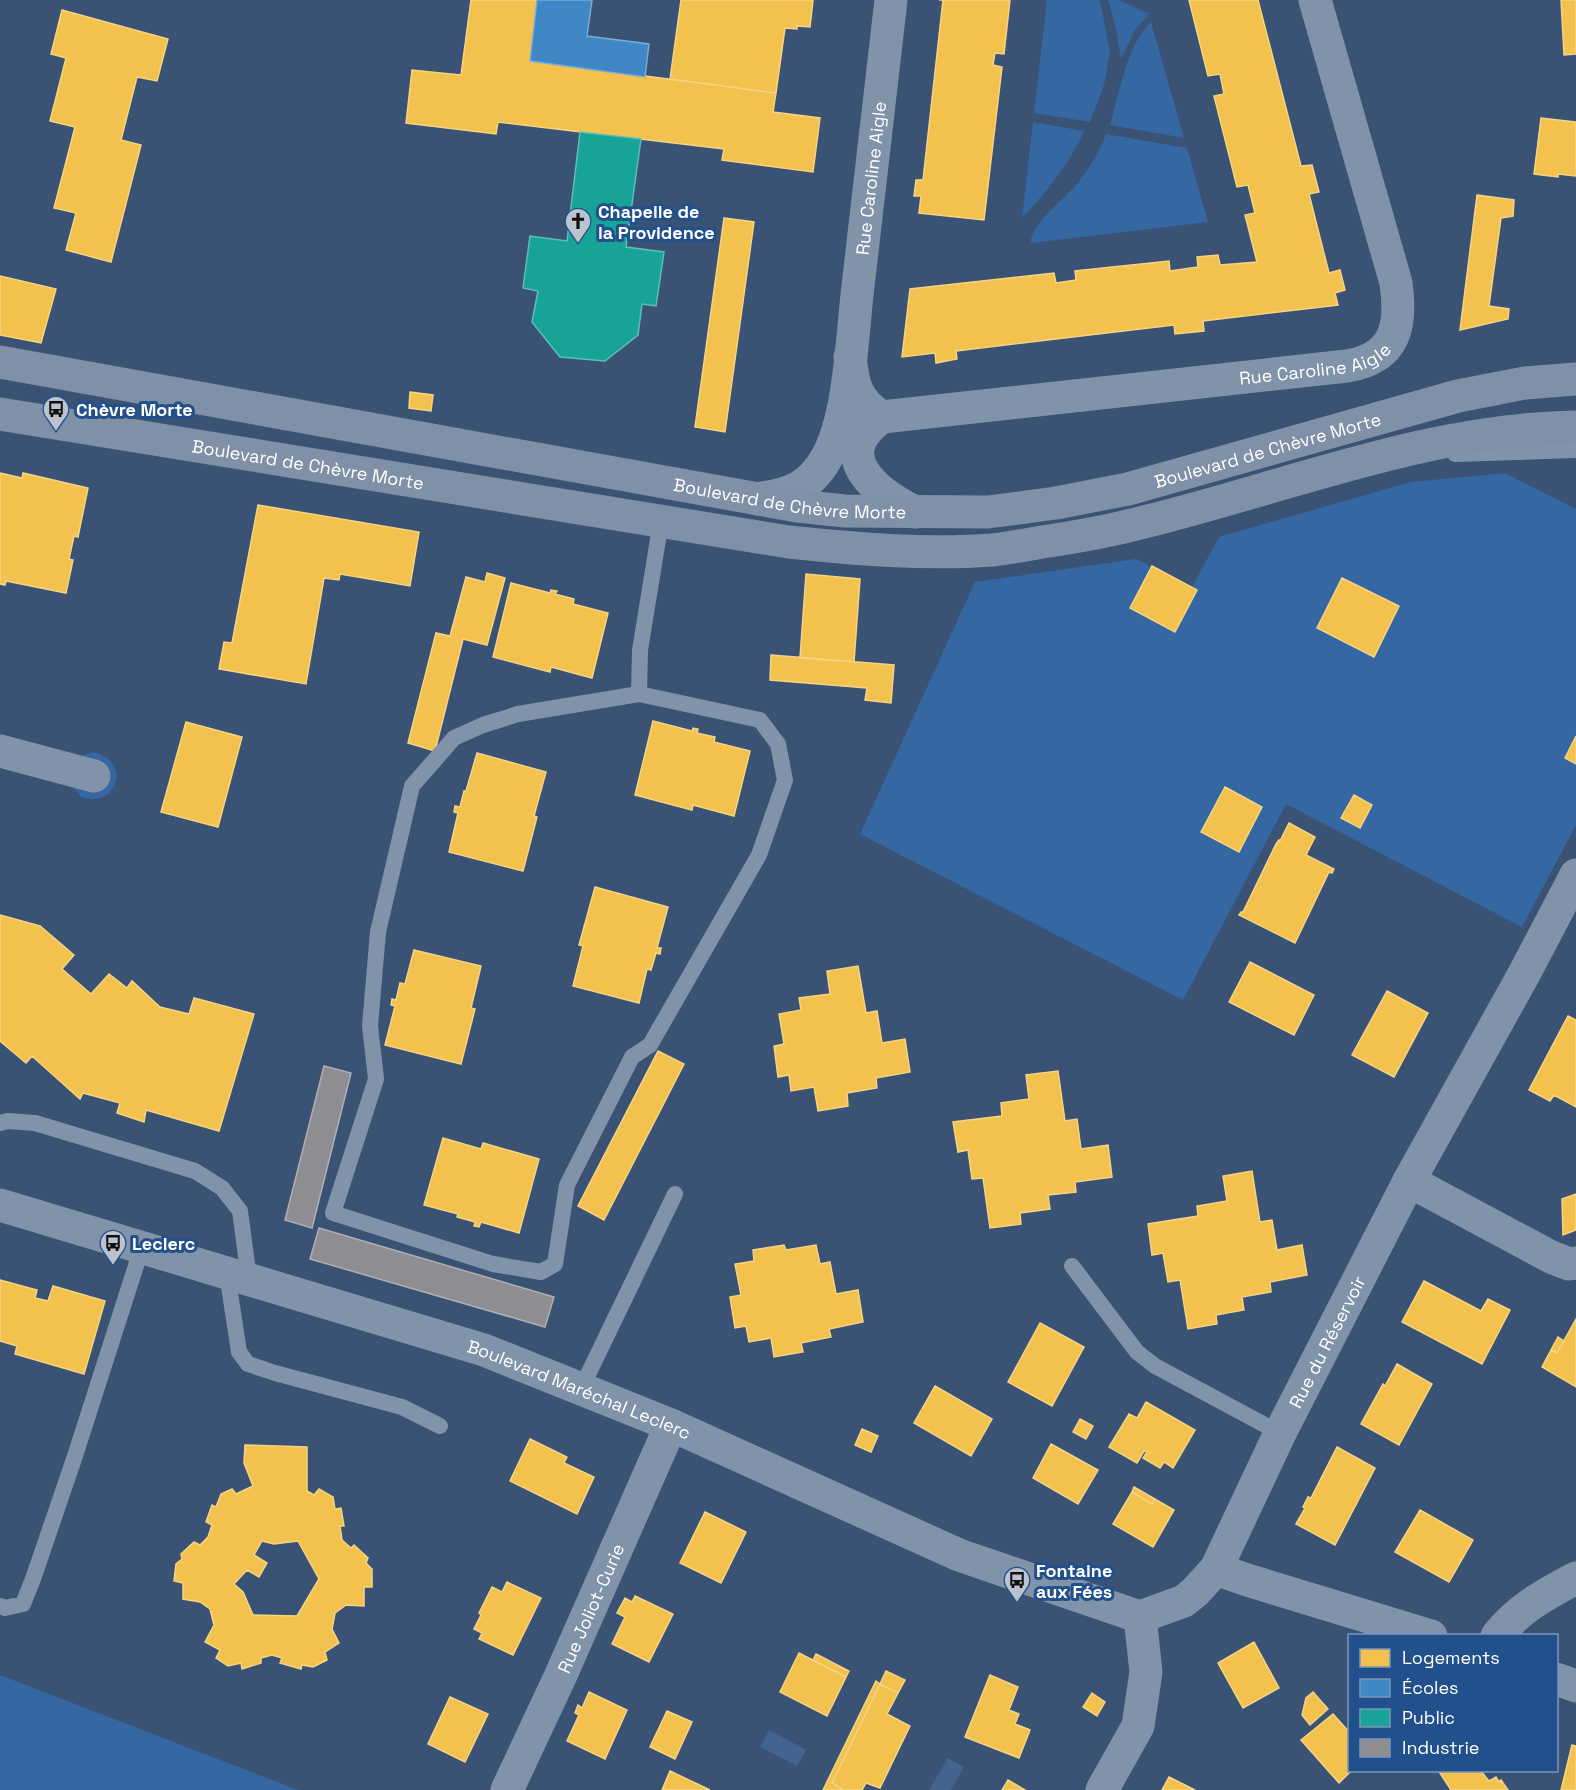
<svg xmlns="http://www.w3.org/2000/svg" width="1576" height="1790" viewBox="0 0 1576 1790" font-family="'Space Grotesk',sans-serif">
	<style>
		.green { fill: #3567a2 }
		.water { fill: #43648e }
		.homes { fill: #f2c14e; stroke: #f6d483; stroke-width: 1.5; fill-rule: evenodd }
		.schools { fill: #3f88c5; stroke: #79acd6; stroke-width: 1.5 }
		.public { fill: #17a398; stroke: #5dbfb7; stroke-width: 1.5 }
		.industry { fill: #8d8d92; stroke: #afafb3; stroke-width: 1.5 }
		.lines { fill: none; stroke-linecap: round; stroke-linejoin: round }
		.lane { stroke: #8193a8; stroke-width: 16 }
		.street { stroke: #8193a8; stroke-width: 33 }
		.primary { stroke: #8090a7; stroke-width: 33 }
		.labels { text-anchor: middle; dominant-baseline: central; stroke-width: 6; stroke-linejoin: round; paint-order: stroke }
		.street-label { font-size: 18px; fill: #fff; stroke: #21508c }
		.poi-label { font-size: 18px; font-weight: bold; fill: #fff; stroke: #21508c; text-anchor: start }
	</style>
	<rect width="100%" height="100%" fill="#3a5374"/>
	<path class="green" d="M1047,0H1100L1110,53L1104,85L1090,122L1034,113Z
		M1108,0H1119L1149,14L1135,30L1121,59L1115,24Z
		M1151,22L1184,138L1110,125C1120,92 1126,46 1151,22Z
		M1033,122L1084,131C1070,163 1046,193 1022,218Z
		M1106,134L1187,148L1208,222L1031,243C1030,224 1065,199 1077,184C1089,169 1099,152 1106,134Z
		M1505,473L1576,509V825L1522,927L1286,804L1183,1000L860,834L975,582L1136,559L1192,587L1219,537L1411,482Z
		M92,752C133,759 118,810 81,797L71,784L79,757Z
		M0,1675L298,1790H0Z"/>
	<path class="water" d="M769,1730L806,1750L797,1766L760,1747Z
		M948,1758L964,1767L951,1790H929Z"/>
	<path class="homes" d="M471,0H537L530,61L776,93L773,112L820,118L813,172L722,160L724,149L498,122L496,134L406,123L412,70L461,75Z
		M681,0H813L810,27L797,26V29L785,28L776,93L670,79Z
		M939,0H1010L1004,54L995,53L993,65L1002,67L984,220L919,213L921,196H914L916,180H923L943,0Z
		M1189,0H1258L1301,166L1312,165L1319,192L1309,194L1329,273L1340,270L1345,290L1335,293L1338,305L1203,321L1204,331L1175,334L1174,325L956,351L957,359L936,363L935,353L902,357L910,289L1054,273L1056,283L1076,280L1075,271L1169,261L1170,271L1198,267L1197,257L1218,255L1220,265L1257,262L1245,215L1255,213L1248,185L1237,187L1214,96L1224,94L1220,74L1208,76Z
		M1561,0H1576V54L1564,55Z
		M62,10L168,39L157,81L137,77L121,140L141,145L111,262L66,250L76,213L54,208L75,127L50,121L66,58L51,54Z
		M1541,118L1576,122V176L1558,174V177L1534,174Z
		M1477,195L1514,200L1513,216L1501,218L1489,306L1509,309L1508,319L1460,330Z
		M724,218L754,222L725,432L695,427Z
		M0,276L56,289L41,343L0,335Z
		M410,392L433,395L431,411L409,408Z
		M0,473L22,478L23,473L88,488L78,537L74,536L69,559L73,560L66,593L6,581L5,585L0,584Z
		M258,505L419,532L410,586L340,574L339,580L324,578L306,684L219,669L224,642L232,643Z
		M1152,566L1197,590L1175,632L1130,608Z
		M487,573L505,578L487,645L463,639L435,751L408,743L436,633L450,636L466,577L485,582Z
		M806,574L860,579L854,662L800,658Z
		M1342,578L1399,606L1374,657L1317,628Z
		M511,583L550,593L551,590L557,591L555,594L574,599L573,604L608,613L592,678L551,667L550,672L493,657Z
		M771,655L894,665L891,703L865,700L867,688L770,680Z
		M653,721L692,731L693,728L698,729L697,733L715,737L714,742L750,751L734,816L693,805L692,810L635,795Z
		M186,722L242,737L218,827L161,812Z
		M1576,736V764L1565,758Z
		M477,753L546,772L534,816L537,817L523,871L449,852L458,813L454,812L455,806L460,807L464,791H466Z
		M1225,787L1262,807L1239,852L1201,832Z
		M1354,795L1372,805L1360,828L1341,818Z
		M1289,823L1315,837L1306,855L1334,869L1332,873L1329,872L1295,943L1239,915L1241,912H1243L1276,844L1279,840L1280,841Z
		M595,887L668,907L657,948H661L660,954L656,953L651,970L647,969L639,1003L573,986L583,946L579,945Z
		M0,915L40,926L74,955L62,969L91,994L109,974L127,988L132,981L160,1007L189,1014L194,998L254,1014L219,1131L146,1110L144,1122L117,1113L120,1103L83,1093L80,1099L32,1056L26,1063L0,1041Z
		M414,950L481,966L471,1008L475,1009L461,1064L385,1045L395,1006L391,1005L392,999L396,1000L400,983L405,984Z
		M1250,962L1314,995L1294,1035L1229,1002Z
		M858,966L866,1013L877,1011L882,1043L905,1039L910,1072L876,1078L877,1088L847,1093L848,1106L818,1111L814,1087L791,1091L789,1075L778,1077L774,1046L784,1044L779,1014L801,1010L799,998L830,994L827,971Z
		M1387,991L1428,1013L1394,1077L1352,1055Z
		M1568,1016L1576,1020V1107L1554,1095L1550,1101L1529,1090Z
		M658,1051L684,1064L604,1220L578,1206Z
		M1058,1071L1065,1121L1077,1119L1081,1149L1108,1145L1112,1177L1075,1182L1076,1192L1048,1195L1050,1209L1020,1213L1021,1224L990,1228L983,1178L972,1179L968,1150L958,1152L953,1122L1002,1116L1001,1103L1029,1099L1026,1075Z
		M443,1138L481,1149L483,1143L539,1159L519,1233L481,1222L479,1227L474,1226L475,1222L457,1217L458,1214L424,1205Z
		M1252,1171L1260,1222L1272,1220L1277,1250L1302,1245L1307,1275L1270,1282L1271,1292L1242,1297L1244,1310L1216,1315L1217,1324L1188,1329L1180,1280L1168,1282L1163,1253L1152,1255L1148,1224L1198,1216L1197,1206L1227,1201L1223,1176Z
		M1576,1194V1230L1563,1235L1562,1199Z
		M784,1245L786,1250L816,1245L820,1264L830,1262L836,1294L858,1290L863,1322L829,1329L831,1337L801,1343L803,1352L774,1357L771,1338L749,1342L746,1326L735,1328L730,1297L741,1295L735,1264L754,1261L753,1250Z
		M0,1280L37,1290L35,1298L48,1301L53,1286L105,1301L84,1374L15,1354L17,1346L0,1341Z
		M1424,1281L1481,1311L1488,1299L1510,1310L1482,1364L1402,1322Z
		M1576,1319V1387L1542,1367L1551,1350L1557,1353Z
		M1040,1323L1084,1347L1052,1406L1008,1382Z
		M1558,1337L1564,1341L1557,1353L1551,1350Z
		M1397,1364L1432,1384L1399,1445L1361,1424L1383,1384L1385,1386Z
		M935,1386L992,1419L971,1456L914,1423Z
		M1146,1402L1195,1430L1173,1468L1164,1462L1160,1468L1143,1458L1147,1452L1144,1451L1137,1463L1109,1447L1129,1414L1137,1418Z
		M1080,1419L1093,1426L1086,1439L1073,1432Z
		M862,1429L878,1436L871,1452L855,1445Z
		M530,1439L567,1457L564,1463L594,1477L577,1514L510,1481Z
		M1051,1444L1098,1470L1078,1504L1033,1478Z
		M245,1445L307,1447V1491L314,1495L319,1489L333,1497L335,1509L341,1508L344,1526H340L342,1540L351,1548L354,1545L368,1558L366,1563L372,1569V1587H364V1606L346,1605L335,1613L332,1629L339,1643L325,1652L327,1660L313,1667L302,1665L301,1669L280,1663L282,1658L272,1655L261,1658V1663L242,1669L241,1663L228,1666L216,1658L220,1650L205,1642L214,1625L210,1609L200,1602L183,1599V1583L174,1581L176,1564L182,1559L181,1554L194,1542L200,1545L208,1537L212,1525L206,1522L212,1505L216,1507L221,1494L232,1489L236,1494L253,1486L244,1463ZM262,1541L274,1544L298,1541L319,1579L297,1616L253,1615L243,1592L234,1584L247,1570L259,1577L267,1563L254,1555Z
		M1337,1447L1375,1468L1335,1545L1296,1524L1305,1508L1303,1507L1308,1497L1311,1498Z
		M1134,1487L1155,1499L1152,1504L1132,1492Z
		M1132,1492L1152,1504L1155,1499L1174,1510L1153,1547L1113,1524Z
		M1420,1510L1473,1540L1449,1582L1395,1552Z
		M705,1512L746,1532L721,1583L680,1563Z
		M507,1582L541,1598L513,1655L479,1639L482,1633L474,1629L481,1615L479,1613L492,1587L502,1592Z
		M635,1596L673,1614L649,1662L612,1644L625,1617L617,1613L625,1598L632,1602Z
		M1254,1642L1279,1688L1243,1708L1218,1663Z
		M799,1653L846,1677L827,1716L780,1692Z
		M816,1654L849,1671L846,1677L813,1660Z
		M886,1671L905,1680L898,1693L880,1684Z
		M990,1675L1018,1687L1009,1710L1019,1714L1015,1724L1030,1730L1019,1758L965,1737Z
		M876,1681L880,1684L832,1783L844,1790H823Z
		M880,1684L898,1693L887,1714L910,1726L880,1788L866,1783L862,1790H844L832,1783Z
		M589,1692L627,1710L605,1759L567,1741L579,1715L575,1713L578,1705L582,1708Z
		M1313,1692L1328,1709L1310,1725L1302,1715L1306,1698Z
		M1092,1693L1105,1702L1097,1716L1083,1707Z
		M450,1697L488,1714L465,1762L428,1744Z
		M667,1711L692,1722L675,1759L650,1747Z
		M1333,1714L1350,1733V1770H1352L1339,1783L1301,1740Z
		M1572,1745L1576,1746V1790H1561Z
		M1438,1770H1480L1489,1781L1496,1777L1499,1782L1501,1780L1508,1790H1451Z
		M670,1771L710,1790H662Z
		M1169,1777L1195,1790H1162Z
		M1008,1780L1025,1790H1002Z"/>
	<path class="schools" d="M537,0H592L587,36L649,44L645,77L530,61Z"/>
	<path class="public" d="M580,132L641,139L626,247L664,252L656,306L642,304L638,335L605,361L560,357L532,322L538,291L523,288L530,236L567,241Z"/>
	<path class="industry" d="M324,1066L351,1073L312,1228L285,1220Z
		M319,1228L554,1297L545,1327L310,1259Z"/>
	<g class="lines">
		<path class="lane" d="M1455,454L1576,450
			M639,694L760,720L778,744L785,780L759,855L650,1045L632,1057L567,1185L555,1264L541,1272L493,1264L333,1213L376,1079L370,1026L378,932L412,786L454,738L483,725L518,714Z
			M639,694L640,650L661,521
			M0,1123L8,1121L35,1123L195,1171L222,1188L240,1211L249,1279
			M1072,1266L1137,1352L1155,1366L1280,1433
			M227,1273L239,1352L248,1364L275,1373L402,1407L440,1426
			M581,1389L675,1194
			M0,1606L5,1608L23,1604L33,1579L75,1456L142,1247"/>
		<g class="street">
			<path id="s1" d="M850,357C853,385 856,401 882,417L1347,366C1396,358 1402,326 1396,283L1315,0"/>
			<path d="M882,417C828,455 875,492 915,512"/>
			<path id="s2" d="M757,499C790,494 810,488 827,457C849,418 852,341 857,295C868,197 880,98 891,0"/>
			<path d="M0,751L94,776"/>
			<path d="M1409,1181L1551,1257L1569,1264L1576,1263"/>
			<path id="s3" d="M0,1205L484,1350L671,1425L959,1555L1140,1617"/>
			<path d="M1216,1569L1247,1580L1431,1636"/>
			<path id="s4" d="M1140,1617L1184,1601L1195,1592L1216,1569L1280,1433L1409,1181L1524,974L1576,875"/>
			<path d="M1497,1636C1519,1608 1546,1594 1576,1578"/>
			<path d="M1556,1679L1576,1686"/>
			<path id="s5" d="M507,1790L560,1677L671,1425"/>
			<path d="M1102,1790L1138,1726L1146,1672L1140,1617"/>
		</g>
		<g class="primary">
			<path id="s6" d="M0,362L797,506L845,511L988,512L1056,503L1128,489L1458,396L1525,383L1576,379"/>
			<path id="s7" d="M0,414L789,542C856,549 925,555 992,550C1009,548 1025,545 1042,542C1076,537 1110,531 1144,522C1287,487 1427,429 1576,427"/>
		</g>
	</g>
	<defs>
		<g id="church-pin" transform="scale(1.35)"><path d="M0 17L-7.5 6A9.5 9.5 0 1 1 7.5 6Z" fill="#bac3ce" stroke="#21508c"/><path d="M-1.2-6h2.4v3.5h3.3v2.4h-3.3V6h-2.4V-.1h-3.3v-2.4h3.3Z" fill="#111"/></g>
		<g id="bus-pin" transform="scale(1.35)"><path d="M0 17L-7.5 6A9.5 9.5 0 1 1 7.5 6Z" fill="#bac3ce" stroke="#21508c"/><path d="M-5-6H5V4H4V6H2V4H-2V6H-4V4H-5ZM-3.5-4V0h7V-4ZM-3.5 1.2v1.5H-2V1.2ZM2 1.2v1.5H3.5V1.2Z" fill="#111"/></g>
	</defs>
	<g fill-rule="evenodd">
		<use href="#church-pin" x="578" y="221"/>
		<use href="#bus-pin" x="56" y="409"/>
		<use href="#bus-pin" x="113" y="1243"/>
		<use href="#bus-pin" x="1017" y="1580"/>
	</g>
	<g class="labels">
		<g class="street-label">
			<text stroke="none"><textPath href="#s2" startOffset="369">Rue Caroline Aigle</textPath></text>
			<text stroke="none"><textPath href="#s1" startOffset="508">Rue Caroline Aigle</textPath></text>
			<text stroke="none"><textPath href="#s6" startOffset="1288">Boulevard de Chèvre Morte</textPath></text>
			<text stroke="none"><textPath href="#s7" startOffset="312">Boulevard de Chèvre Morte</textPath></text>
			<text stroke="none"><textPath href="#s6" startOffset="802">Boulevard de Chèvre Morte</textPath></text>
			<text stroke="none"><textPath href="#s4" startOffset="345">Rue du Réservoir</textPath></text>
			<text stroke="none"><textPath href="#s3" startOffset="608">Boulevard Maréchal Leclerc</textPath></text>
			<text stroke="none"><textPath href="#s5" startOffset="200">Rue Joliot-Curie</textPath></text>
		</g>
		<g class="poi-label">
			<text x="598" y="211">Chapelle de<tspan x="598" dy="21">la Providence</tspan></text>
			<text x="76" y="409">Chèvre Morte</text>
			<text x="132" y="1243">Leclerc</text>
			<text x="1036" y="1570">Fontaine<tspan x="1036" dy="21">aux Fées</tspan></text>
		</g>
	</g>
	<rect x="1348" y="1634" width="210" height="138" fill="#21508c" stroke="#7a96ba" stroke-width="1.5"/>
	<rect x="1360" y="1649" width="30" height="18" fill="#f2c14e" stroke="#7a96ba" stroke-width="1.5"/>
	<text x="1402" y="1664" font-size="18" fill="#ffffff">Logements</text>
	<rect x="1360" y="1679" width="30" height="18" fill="#3f88c5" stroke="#7a96ba" stroke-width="1.5"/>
	<text x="1402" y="1694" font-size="18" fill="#ffffff">Écoles</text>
	<rect x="1360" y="1709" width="30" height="18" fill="#17a398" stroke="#7a96ba" stroke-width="1.5"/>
	<text x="1402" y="1724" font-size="18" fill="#ffffff">Public</text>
	<rect x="1360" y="1739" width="30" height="18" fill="#8d8d92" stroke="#7a96ba" stroke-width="1.5"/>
	<text x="1402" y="1754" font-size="18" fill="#ffffff">Industrie</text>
</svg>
